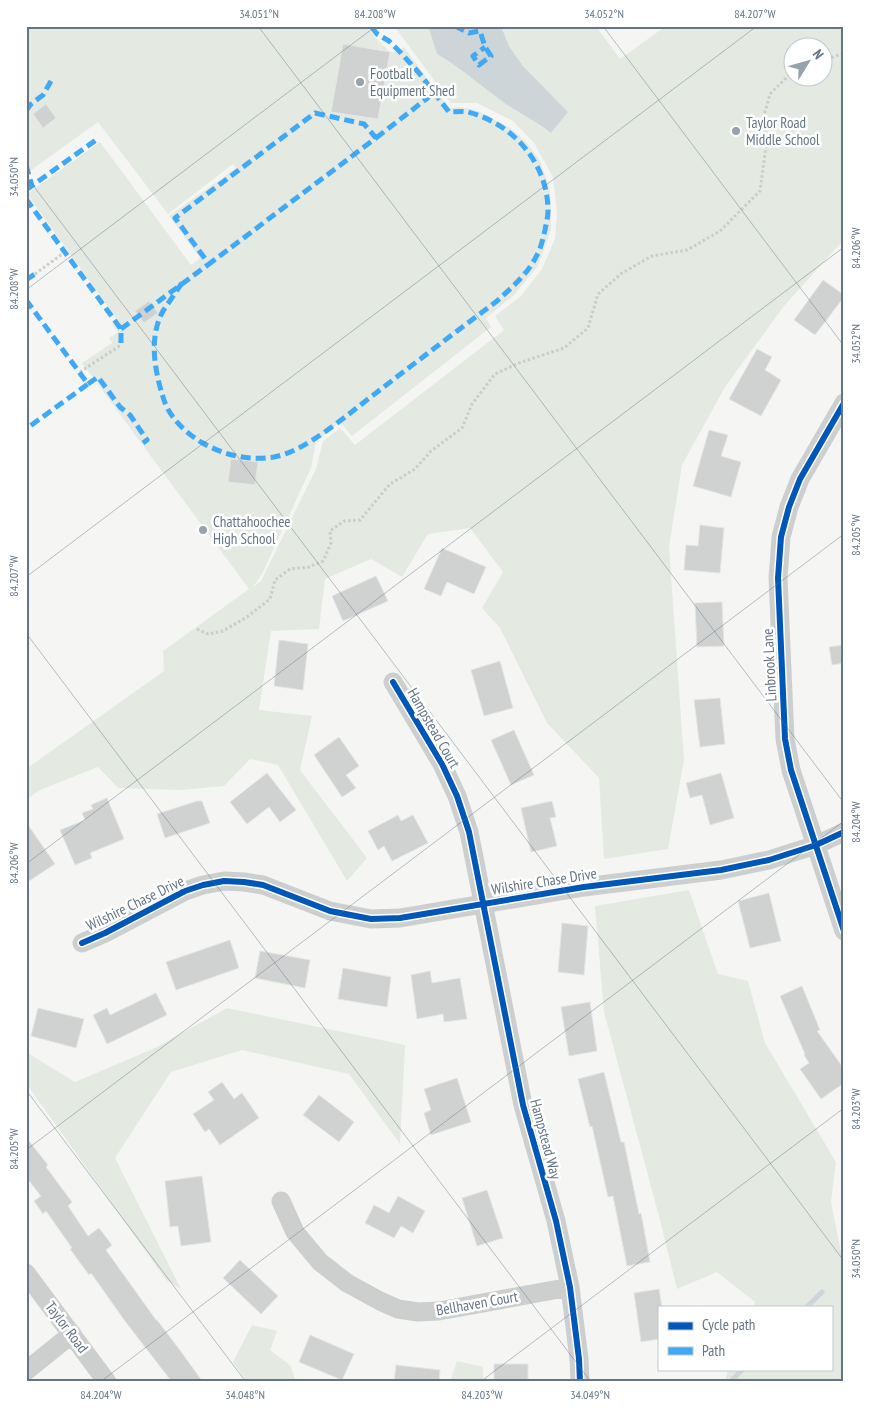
<svg xmlns="http://www.w3.org/2000/svg" width="870" height="1408" viewBox="0 0 870 1408" font-family="'PT Sans Narrow',sans-serif">
	<style>
		.green { fill: #e4e9e2; fill-rule: evenodd }
		.water { fill: #ced5d9 }
		.lines { fill: none; stroke-linecap: round; stroke-linejoin: round }
		.stream { stroke: #ced5d9; stroke-width: 5 }
		.building { fill: #d0d1d1; stroke: #e4e5e4 }
		.path { stroke: #cbcccc; stroke-width: 3; stroke-dasharray: 2.5 2.5; stroke-linecap: butt }
		.minor { stroke: #cdcfcf; stroke-width: 19 }
		.quiet { stroke: #3fa9f5; stroke-width: 5; stroke-dasharray: 10 5; stroke-linecap: butt }
		.cycleway-casing { stroke: #fff; stroke-width: 9 }
		.cycleway { stroke: #0057b8; stroke-width: 6 }
		.ticks { fill: none; stroke: #657585; stroke-width: 1; stroke-opacity: 0.45 }
		.poi-dot { fill: #97a2ac; stroke: #fff; stroke-width: 2 }
		.labels { text-anchor: middle; dominant-baseline: central; stroke-width: 5; stroke-linejoin: round; paint-order: stroke }
		.poi-label { font-size: 15px; fill: #657585; stroke: #fff; text-anchor: start }
		.street-label { font-size: 15px; fill: #657585; stroke: #fff }
		.neatline { fill: none; stroke: #657585; stroke-width: 2 }
		.ticks-label { font-size: 12px; text-anchor: middle; fill: #657585 }
	</style>
	<rect width="100%" height="100%" fill="#f5f6f4"/>
	<path class="green" d="M26,26H367L375,37L389,51L343,44L331,112L378,119L390,52H397L404,47L449,108L459,107L476,110L510,128L527,143L540,161L549,186L551,203V230L538,266L514,295L486,318L491,327L352,436L340,422L316,442L311,468L262,574L253,587L261,581L316,469L323,441L340,428L355,445L504,330L495,316L521,296L542,269L555,239L557,213L553,177L534,143L513,121L477,103H451L394,26H428L437,54L455,64L490,92L551,133L568,112L523,66L509,46L501,26H596L620,59L666,26H844V242L840,244L784,306L725,387L682,465L669,547L684,760L668,849L604,859L599,778L547,723L500,628L482,608L503,572L470,528L428,534L402,577L371,559L325,579L319,629L271,631L259,710L312,716L300,770L367,858L347,881L278,765L250,759L224,786L180,790L118,788L98,767L40,790L26,800V769L164,671L163,651L249,589L82,363L112,343L109,338L118,332L112,324L117,319L27,194L100,142L191,265L200,258L169,216L236,168L233,164L168,214L98,122L30,171L26,158V102L28,95L26,92ZM792,48H822V78H792Z
		M689,890L718,974L748,981L765,1043L836,1162L831,1202L844,1267V1382H725L728,1369H831V1307H753L755,1302L717,1272L677,1289L660,1220L604,1012L595,906Z
		M227,1008L405,1045L400,1144L349,1074L242,1050L171,1072L115,1158L181,1289L166,1280L26,1083V1052L75,1082L155,1048Z
		M252,1325L277,1331L270,1350L291,1366L296,1382H247L233,1362Z
		M457,1361L483,1367V1382H450Z"/>
	<path class="water" d="M428,26H501L509,46L523,66L568,112L551,133C538,123 523,115 509,106C484,89 463,69 437,54Z"/>
	<g class="lines">
		<path class="stream" d="M807,1307L822,1292
			M730,1382L743,1369"/>
	</g>
	<path class="building" d="M343,44L390,52L378,119L331,112Z
		M46,104L56,118L43,128L33,114Z
		M823,280L844,295V297L815,335L794,320Z
		M149,301L158,313L144,323L135,311Z
		M757,349L772,357L765,370L781,380L761,416L729,399Z
		M709,430L728,435L721,456L741,462L731,497L693,486Z
		M231,459L258,462L255,485L228,482Z
		M700,525L724,528L720,573L684,570L686,545L698,546Z
		M442,548L486,567L474,594L447,582L441,596L424,589Z
		M376,576L388,601L343,621L332,596Z
		M722,602L724,646L697,647L695,603Z
		M279,640L308,644L303,690L274,686Z
		M844,645V663L832,665L829,647Z
		M500,661L513,708L484,716L471,670Z
		M720,698L725,744L700,747L694,700Z
		M514,730L534,775L511,785L491,740Z
		M339,737L359,766L346,775L356,788L342,797L314,755Z
		M267,773L296,810L280,822L269,807L247,824L230,802Z
		M721,773L734,818L710,825L702,795L690,798L686,783Z
		M107,798L124,839L90,853L92,858L75,865L60,830L85,820L82,813L93,809L91,805Z
		M197,801H202L210,823L165,838L157,814Z
		M552,801L556,817L550,818L557,846L531,852L521,808Z
		M398,815L401,821L413,815L428,843L392,861L384,846L378,850L368,831Z
		M26,822L55,864L26,883Z
		M769,893L781,941L750,948L738,901Z
		M562,923L588,926L584,975L558,972Z
		M230,940L239,968L176,990L166,962Z
		M260,951L310,960L305,988L255,978Z
		M343,968L391,977L387,1007L338,999Z
		M430,971L432,983L460,978L467,1019L444,1022L443,1014L417,1019L411,975Z
		M802,986L820,1030L817,1031L844,1069V1083L821,1099L800,1069L809,1063L804,1055L805,1054L780,996Z
		M156,993L167,1015L107,1044L93,1015L107,1008L110,1015Z
		M590,1002L597,1051L569,1056L561,1007Z
		M38,1008L84,1019L76,1048L31,1036Z
		M604,1072L621,1142H624L639,1214L641,1213L650,1262L627,1266L613,1196L608,1197L592,1126L590,1127L578,1079Z
		M457,1078L471,1122L431,1135L424,1113L431,1110L424,1089Z
		M222,1082L234,1099L242,1093L259,1118L220,1145L209,1129L205,1132L193,1114L214,1100L208,1092Z
		M319,1095L354,1122L339,1142L303,1115Z
		M26,1137L48,1165L46,1167L72,1202L68,1206L88,1236L99,1228L112,1245L106,1250L156,1320H157L179,1349L203,1382H172L125,1321L91,1273L89,1275L70,1249L72,1248L46,1211L43,1214L34,1201L41,1196L26,1177Z
		M202,1176L211,1242L181,1246L178,1226L170,1227L165,1181Z
		M487,1190L503,1238L477,1246L462,1198Z
		M398,1196L425,1211L413,1233L401,1226L394,1238L365,1223L374,1205L389,1213Z
		M240,1260L278,1296L261,1314L223,1278Z
		M659,1289L662,1307H659V1339L641,1342L634,1293Z
		M310,1335L354,1354L342,1380L299,1362Z
		M494,1364H528V1382H494Z
		M396,1365L440,1370L439,1382H394Z"/>
	<g class="lines">
		<path class="path" d="M822,61L844,53
			M35,274L65,252
			M80,372L121,345
			M197,629L208,634L223,631L247,617L270,599L275,580L290,569L309,567L323,561L331,543L330,531L344,521L360,520L390,484L415,469L431,451L462,428L472,404L495,374L519,363L564,348L588,328L598,294L622,273L652,256L687,250L720,231L760,191L766,146L764,115L770,94L792,72"/>
		<path class="minor" d="M844,403L800,479L789,507L781,537L778,578L785,739L791,770L844,931
			M393,682L442,764L457,796L469,832L523,1105L556,1221L570,1287L579,1359L580,1382
			M82,943L105,933L185,891L203,885L224,881L244,882L263,885L330,911L371,919L400,918L584,887L721,870L769,860L816,845L844,832
			M281,1201L295,1232L320,1262L347,1283L380,1301L398,1309L418,1312L439,1311L570,1287
			M26,1273L107,1382
			M26,1371L72,1334"/>
		<path class="quiet" d="M455,26L469,33L480,31L485,47L491,56L479,65L473,56L485,47
			M26,111L30,105L43,95L51,81
			M315,113L364,124L376,138L209,264L175,218Z
			M376,138L434,93
			M26,165L32,186
			M26,190L96,140
			M26,199L121,329V345
			M26,280L35,274
			M182,283C176,292 169,302 163,311C148,338 155,373 164,400C170,418 185,432 201,442C223,455 248,461 274,457C307,451 349,413 376,393C416,362 457,331 497,301C512,287 528,274 537,255C541,248 543,238 545,230C546,224 548,217 548,211C548,164 514,124 468,112C462,111 455,112 449,112L419,73L401,53L389,41L377,34L371,26
			M26,300L88,384L26,429
			M121,329L209,264
			M88,384L98,377L120,407L130,415L147,440L143,443"/>
		<g class="cycleway-casing">
			<path id="cycleway" d="M844,403L800,479L789,507L781,537L778,578L785,739L791,770L844,931
				M393,682L442,764L457,796L469,832L523,1105L556,1221L570,1287L579,1359L580,1382
				M82,943L105,933L185,891L203,885L224,881L244,882L263,885L330,911L371,919L400,918L584,887L721,870L769,860L816,845L844,832"/>
		</g>
		<use href="#cycleway" class="cycleway"/>
	</g>
	<path class="ticks" d="M258,26L844,803M603,26L844,346M26,176L844,1261M26,290L376,26M26,577L757,26M26,633L591,1382M26,864L844,247M26,1090L246,1382M26,1150L844,534M100,1382L844,821M480,1382L844,1108"/>
	<g class="poi-dot">
		<circle cx="360" cy="82" r="5"/>
		<circle cx="736" cy="131" r="5"/>
		<circle cx="203" cy="530" r="5"/>
	</g>
	<g class="labels">
		<g class="poi-label">
			<text x="370" y="73">Football<tspan x="370" dy="17">Equipment Shed</tspan></text>
			<text x="746" y="122">Taylor Road<tspan x="746" dy="17">Middle School</tspan></text>
			<text x="213" y="521">Chattahoochee<tspan x="213" dy="17">High School</tspan></text>
		</g>
		<g class="street-label">
			<text transform="translate(769 665) rotate(-93)">Linbrook Lane</text>
			<text transform="translate(434 728) rotate(60)">Hampstead Court</text>
			<text transform="translate(544 881) rotate(-9)">Wilshire Chase Drive</text>
			<text transform="translate(135 903) rotate(-26)">Wilshire Chase Drive</text>
			<text transform="translate(546 1139) rotate(75)">Hampstead Way</text>
			<text transform="translate(477 1303) rotate(-10)">Bellhaven Court</text>
			<text transform="translate(67 1327) rotate(53)">Taylor Road</text>
		</g>
	</g>
	<rect width="870" height="1408" fill="none" stroke="#ffffff" stroke-width="55"/>
	<rect x="658" y="1306" width="175" height="65" fill="#ffffff" stroke="#c1c8ce"/>
	<rect x="668" y="1322" width="25" height="8" fill="#0057b8" stroke="#c1c8ce"/>
	<text x="702" y="1330" font-size="15" fill="#657585">Cycle path</text>
	<rect x="668" y="1347" width="25" height="8" fill="#3fa9f5" stroke="#c1c8ce"/>
	<text x="702" y="1356" font-size="15" fill="#657585">Path</text>
	<g transform="translate(808 62) rotate(53)"><circle r="24" fill="#ffffff" stroke="#c1c8ce"/>
	<path d="M0-4L9 19L0 12L-9 19Z" fill="#97a2ac"/>
	<text y="-8" font-size="14" font-weight="bold" text-anchor="middle" fill="#657585">N</text>
	</g>
	<rect x="28" y="28" width="814" height="1352" class="neatline"/>
	<g class="ticks-label">
		<text x="259" y="18">34.051°N</text>
		<text x="375" y="18">84.208°W</text>
		<text x="604" y="18">34.052°N</text>
		<text x="755" y="18">84.207°W</text>
		<text transform="translate(14 177) rotate(-90)" y="4">34.050°N</text>
		<text transform="translate(856 248) rotate(-90)" y="4">84.206°W</text>
		<text transform="translate(14 289) rotate(-90)" y="4">84.208°W</text>
		<text transform="translate(856 344) rotate(-90)" y="4">34.052°N</text>
		<text transform="translate(856 535) rotate(-90)" y="4">84.205°W</text>
		<text transform="translate(14 576) rotate(-90)" y="4">84.207°W</text>
		<text transform="translate(856 822) rotate(-90)" y="4">84.204°W</text>
		<text transform="translate(14 863) rotate(-90)" y="4">84.206°W</text>
		<text transform="translate(856 1109) rotate(-90)" y="4">84.203°W</text>
		<text transform="translate(14 1149) rotate(-90)" y="4">84.205°W</text>
		<text transform="translate(856 1259) rotate(-90)" y="4">34.050°N</text>
		<text x="101" y="1399">84.204°W</text>
		<text x="245" y="1399">34.048°N</text>
		<text x="482" y="1399">84.203°W</text>
		<text x="590" y="1399">34.049°N</text>
	</g>
</svg>
